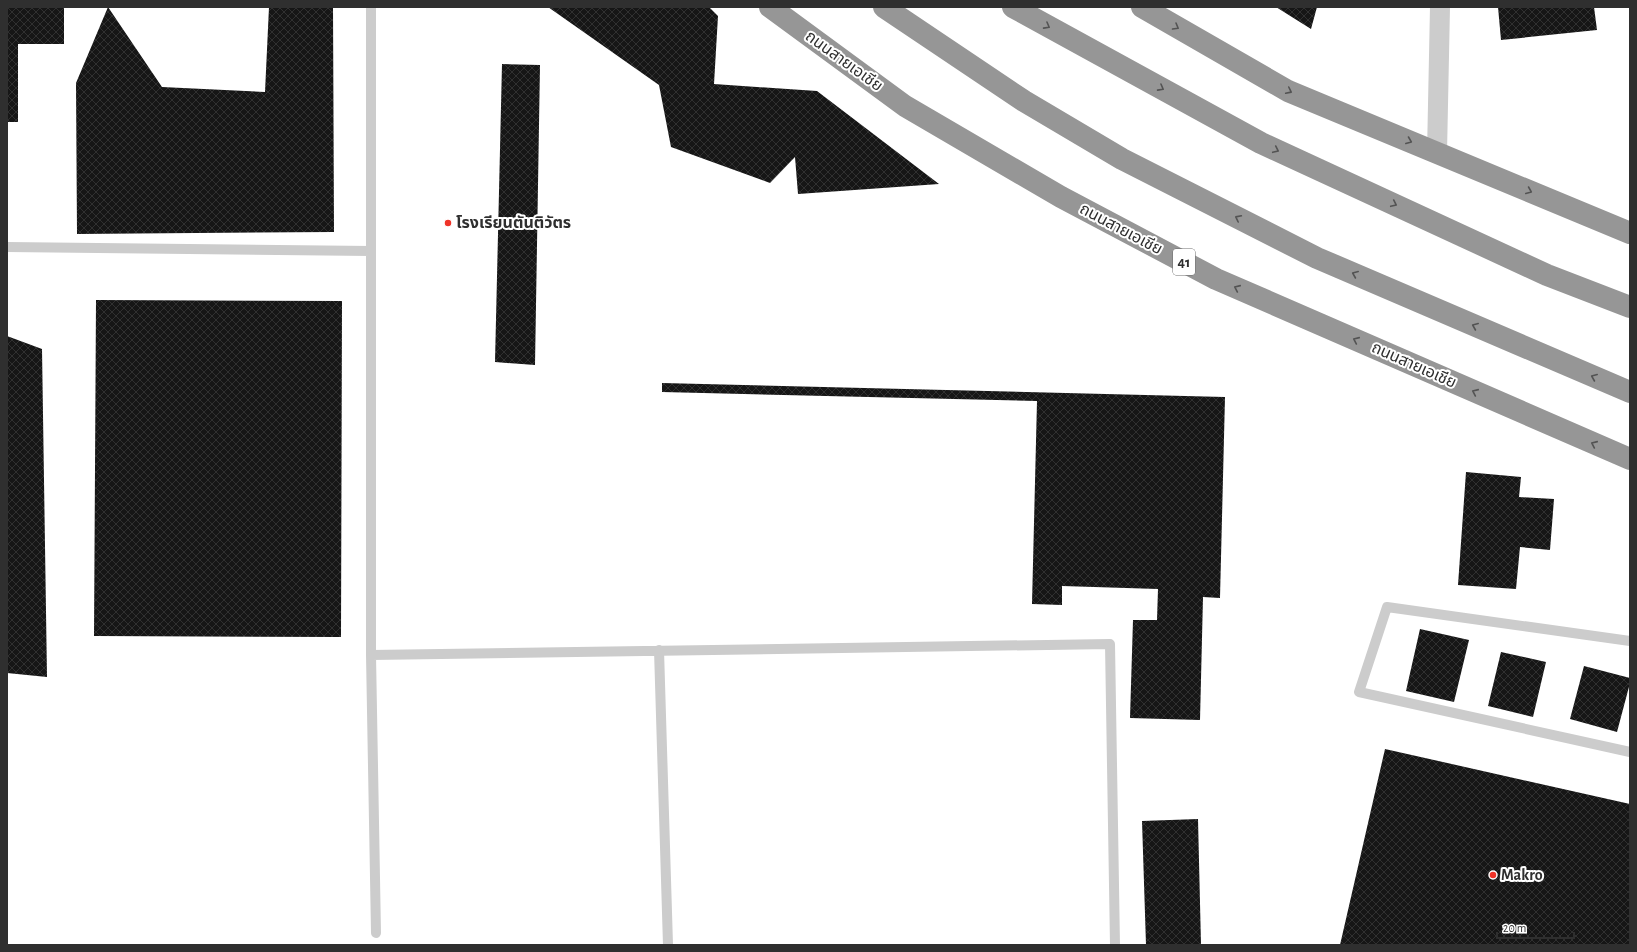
<svg xmlns="http://www.w3.org/2000/svg" width="1637" height="952" viewBox="0 0 1637 952" font-family="'Alegreya Sans','Noto Sans Thai',sans-serif">
	<style>
		.building { fill: url(#building-cross-hatch) }
		.lines { fill: none; stroke-linecap: round; stroke-linejoin: round }
		.lane { stroke: #ccc; stroke-width: 10 }
		.street { stroke: #ccc; stroke-width: 20 }
		.highway { stroke: #969696; stroke-width: 22 }
		.oneway { stroke: #535353 }
		.poi-dot { fill: #ef3328; stroke: #fff; stroke-width: 1.5 }
		.labels { text-anchor: middle; dominant-baseline: central; stroke-width: 4; stroke-linejoin: round; paint-order: stroke }
		.shield { fill: #fff; stroke: #6d6d6d; stroke-width: 1 }
		.shield-label { font-size: 15px; font-weight: bold; fill: #2f2f2f }
		.street-label { font-size: 16px; fill: #2f2f2f; stroke: #fff }
		.poi-label { font-size: 16px; font-weight: bold; fill: #2f2f2f; stroke: #fff; text-anchor: start }
	</style>
	<defs>
		<pattern id="building-cross-hatch" width="8" height="8" patternUnits="userSpaceOnUse"><rect width="8" height="8" fill="#161616"/><path d="M0 0l8 8M0 8l8-8" fill="none" stroke="#303030"/></pattern>
	</defs>
	<rect width="100%" height="100%" fill="#fff"/>
	<path class="building" d="M7,7H64V44H18V122H7Z
		M108,7L162,87L265,92L269,7H333L334,232L77,234L76,83Z
		M548,7H709L718,16L714,84L817,91L939,184L798,194L795,157L770,183L671,147L659,85Z
		M1276,7H1317L1311,29Z
		M1498,7H1594L1597,30L1501,40Z
		M502,64L540,65L535,365L495,362Z
		M96,300L342,301L341,637L94,636Z
		M7,336L42,349L47,677L7,673Z
		M662,383L1225,397L1220,598L1203,597L1200,720L1130,718L1133,620H1157L1158,589L1062,586V605L1032,604L1037,401L662,392Z
		M1466,472L1521,477L1519,497L1554,499L1550,550L1520,547L1516,589L1458,585Z
		M1420,629L1469,640L1454,702L1406,691Z
		M1501,652L1546,662L1533,717L1488,706Z
		M1584,666L1630,678V683L1617,732L1570,719Z
		M1385,749L1630,804V945H1340Z
		M1198,819L1201,945H1146L1142,821Z"/>
	<g class="lines">
		<path class="lane" d="M371,7V655L376,933
			M7,247L371,251
			M1630,641L1387,607L1359,692L1630,752
			M659,650L668,945
			M371,655L1110,644L1115,945"/>
		<path class="street" d="M1437,153L1440,7"/>
		<path class="highway" d="M770,7L905,106L1061,197L1216,279L1630,459
			M884,7L1024,101L1122,159L1317,258L1630,392
			M1013,7L1261,143L1547,275L1630,307
			M1142,7L1288,91L1630,233"/>
	</g>
	<defs><path id="oneway-chevron" d="M-2-3.5L2.5 0L-2 3.5" fill="none" stroke-width="1.6" stroke-linecap="round" stroke-linejoin="round"/></defs>
	<g class="oneway">
		<use href="#oneway-chevron" transform="translate(1047 26) rotate(29)"/>
		<use href="#oneway-chevron" transform="translate(1176 27) rotate(30)"/>
		<use href="#oneway-chevron" transform="translate(1161 88) rotate(29)"/>
		<use href="#oneway-chevron" transform="translate(1289 91) rotate(26)"/>
		<use href="#oneway-chevron" transform="translate(1409 141) rotate(22)"/>
		<use href="#oneway-chevron" transform="translate(1276 150) rotate(25)"/>
		<use href="#oneway-chevron" transform="translate(1529 191) rotate(23)"/>
		<use href="#oneway-chevron" transform="translate(1394 204) rotate(25)"/>
		<use href="#oneway-chevron" transform="translate(1238 218) rotate(-153)"/>
		<use href="#oneway-chevron" transform="translate(1355 274) rotate(-157)"/>
		<use href="#oneway-chevron" transform="translate(1237 288) rotate(-156)"/>
		<use href="#oneway-chevron" transform="translate(1475 326) rotate(-157)"/>
		<use href="#oneway-chevron" transform="translate(1356 340) rotate(-156)"/>
		<use href="#oneway-chevron" transform="translate(1594 377) rotate(-157)"/>
		<use href="#oneway-chevron" transform="translate(1475 392) rotate(-156)"/>
		<use href="#oneway-chevron" transform="translate(1594 444) rotate(-156)"/>
	</g>
	<g class="poi-dot">
		<circle cx="448" cy="223" r="4"/>
		<circle cx="1493" cy="875" r="4"/>
	</g>
	<g class="labels">
		<rect class="shield" x="1173" y="249" width="22" height="26" rx="3"/>
		<g class="shield-label">
			<text x="1184" y="262">41</text>
		</g>
		<g class="street-label">
			<text transform="translate(844 61) rotate(36)">ถนนสายเอเชีย</text>
			<text transform="translate(1121 229) rotate(28)">ถนนสายเอเชีย</text>
			<text transform="translate(1414 365) rotate(24)">ถนนสายเอเชีย</text>
		</g>
		<g class="poi-label">
			<text x="456" y="223">โรงเรียนตันติวัตร</text>
			<text x="1501" y="875">Makro</text>
		</g>
	</g>
	<rect width="1637" height="952" fill="none" stroke="#2f2f2f" stroke-width="16"/>
	<path d="M1497 932v6h77v-6" fill="none" stroke="#2f2f2f" stroke-width="2"/>
	<text x="1503" y="932" font-size="12" fill="#2f2f2f" stroke="#ffffff" stroke-width="3" paint-order="stroke">20 m</text>
</svg>
